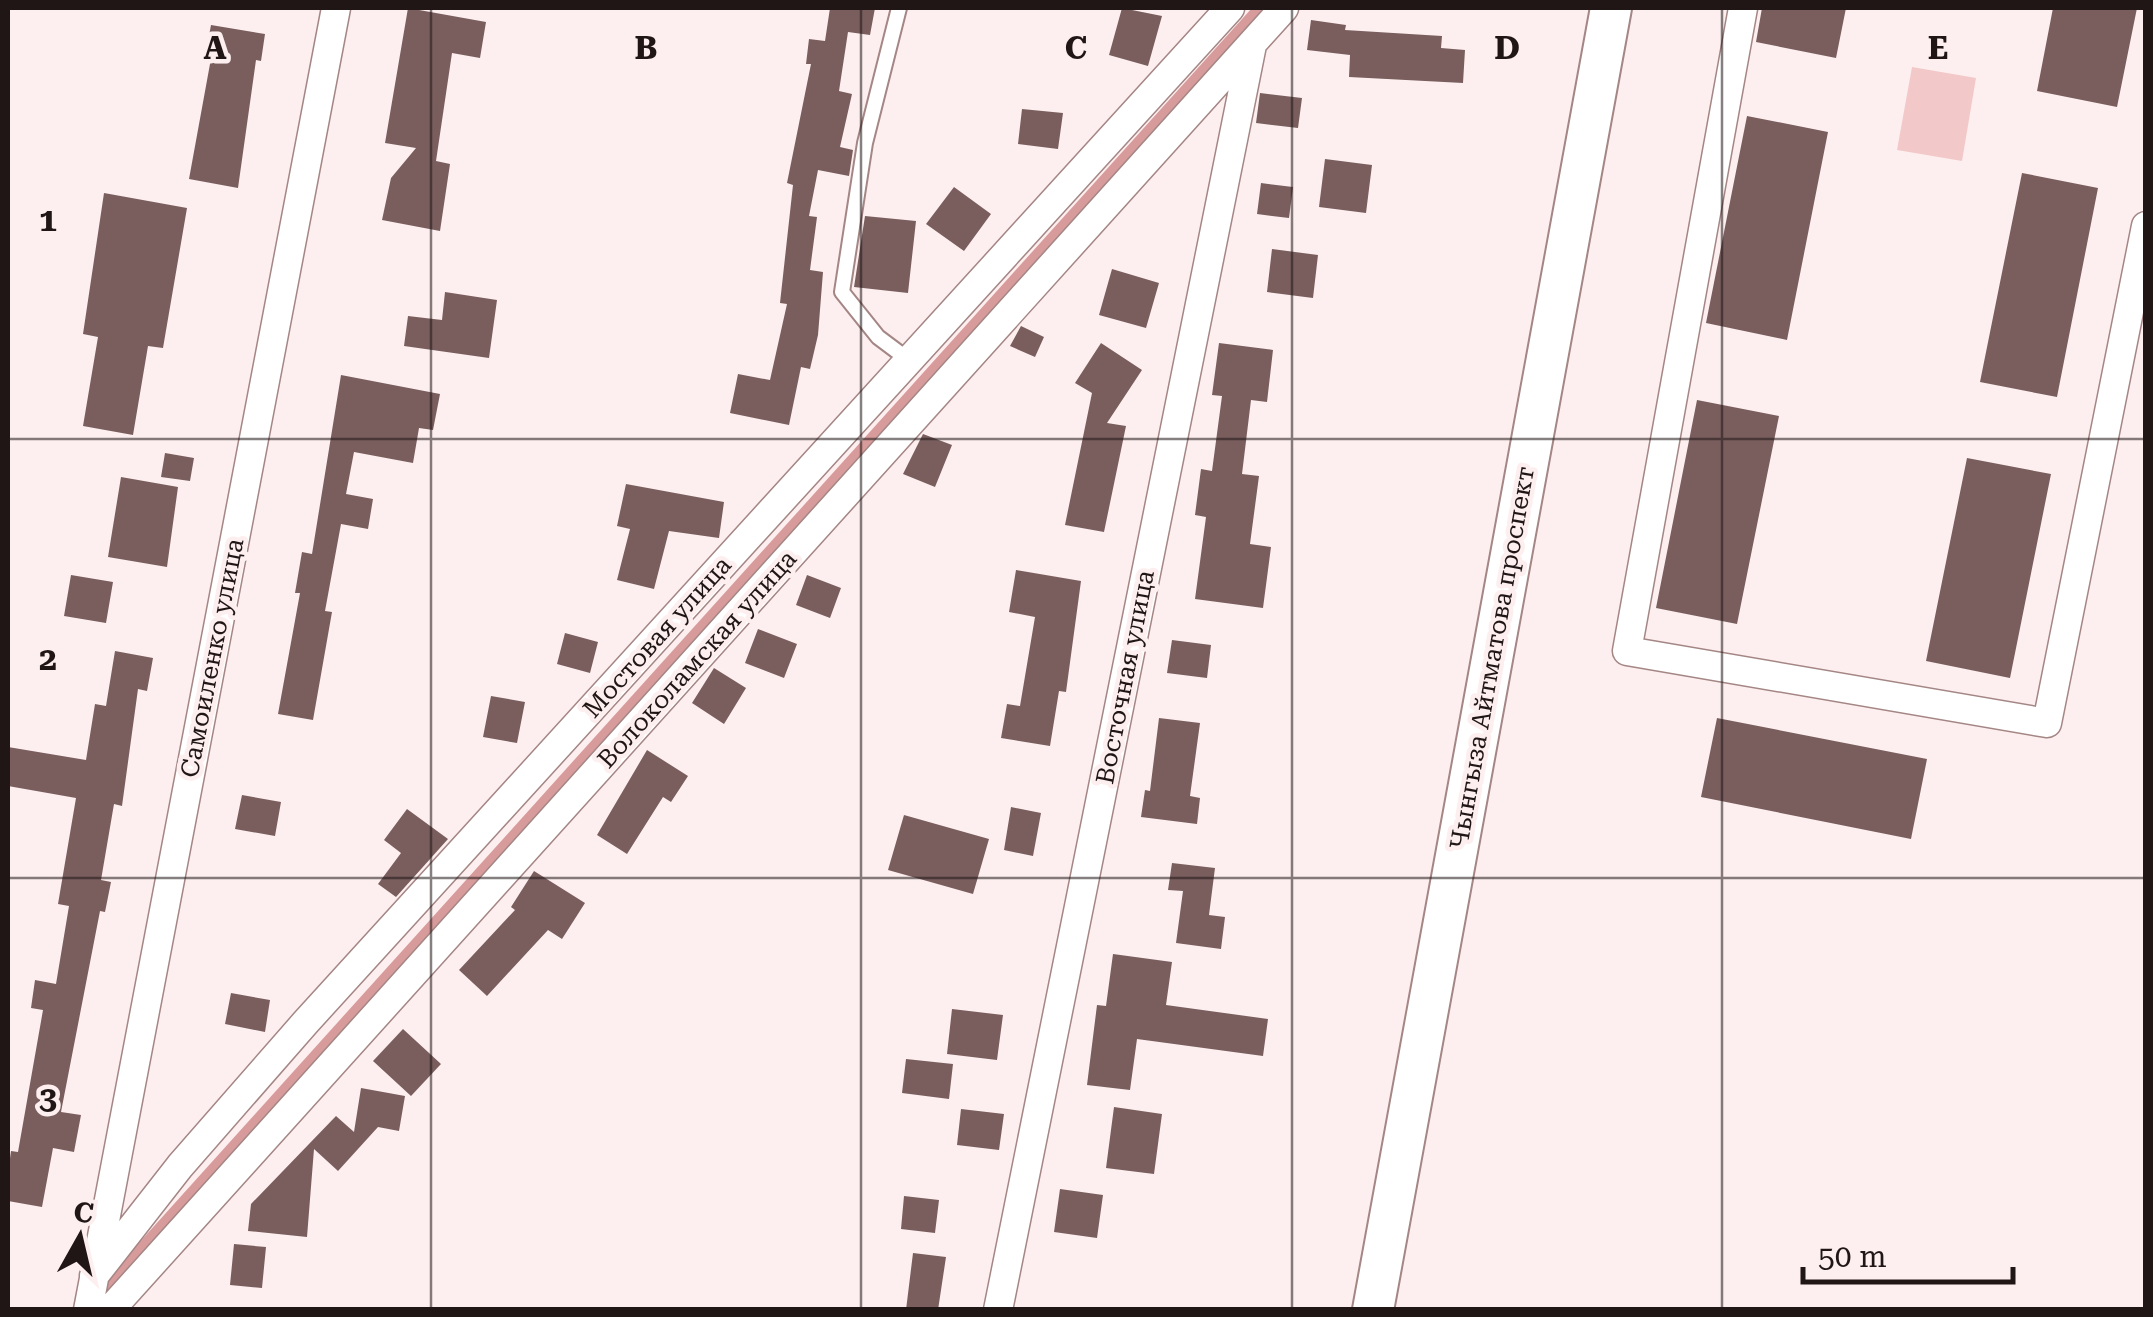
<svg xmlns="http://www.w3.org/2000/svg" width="2153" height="1317" viewBox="0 0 2153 1317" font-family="'Roboto Serif',serif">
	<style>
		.green { fill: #f2c9c8 }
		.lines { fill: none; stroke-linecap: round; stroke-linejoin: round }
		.stream { stroke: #d89b9b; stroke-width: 9 }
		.building { fill: #7a5e5e }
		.service-casing { stroke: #a48685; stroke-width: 18 }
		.minor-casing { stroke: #a48685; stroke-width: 31 }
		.secondary-casing { stroke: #a48685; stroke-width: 44 }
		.service { stroke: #fff; stroke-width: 14 }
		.minor { stroke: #fff; stroke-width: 28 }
		.secondary { stroke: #fff; stroke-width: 40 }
		.grid { fill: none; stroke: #211616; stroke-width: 2.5; stroke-opacity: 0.55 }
		.labels { text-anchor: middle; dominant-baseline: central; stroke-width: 9; stroke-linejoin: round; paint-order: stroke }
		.street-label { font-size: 25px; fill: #211616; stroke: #fdefef }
		.grid-label { font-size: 32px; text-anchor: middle; font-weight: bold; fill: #211616; stroke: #fdefef; stroke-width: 9; stroke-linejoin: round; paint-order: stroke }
	</style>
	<rect width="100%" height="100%" fill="#fdefef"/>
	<path class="green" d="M1912,67L1976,78L1962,161L1897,150Z"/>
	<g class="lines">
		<path class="stream" d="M107,1285L1258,8"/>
	</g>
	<path class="building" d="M408,8L486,22L480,58L452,53L436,161L450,164L440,231L382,220L391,178L416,148L385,143Z
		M830,8H875L870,35L848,32L839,91L852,94L840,147L853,150L849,176L818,170L809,216L817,217L810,270L823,272L818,335L810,369L801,367L789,425L730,413L738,374L770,380L787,304L780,303L793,185L787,183L811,64H806L809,39L825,41Z
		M1122,8L1162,16L1148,66L1109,55Z
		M1762,8H1846L1836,58L1756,42Z
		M2053,8H2137L2117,107L2037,91Z
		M1311,20L1346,25L1345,30L1442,36L1441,48L1465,50L1463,83L1349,77L1350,55L1307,50Z
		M211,25L265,34L261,61L256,60L238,188L189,179L212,53L206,52Z
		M1260,93L1302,98L1298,128L1256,123Z
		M1022,109L1063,113L1058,149L1018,144Z
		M1747,116L1828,132L1787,340L1706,323Z
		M1325,159L1372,165L1366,213L1319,207Z
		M2022,173L2098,188L2057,397L1980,382Z
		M1261,183L1293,187L1289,218L1257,214Z
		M954,187L991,214L964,251L926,224Z
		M104,193L187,208L163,348L148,346L133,435L83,426L98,337L83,334Z
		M865,216L916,221L908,293L854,287Z
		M1272,249L1318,255L1313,298L1267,292Z
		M1112,269L1159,283L1146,328L1099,315Z
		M445,292L497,300L489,358L404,346L408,316L442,320Z
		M1021,326L1044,337L1035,357L1010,346Z
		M1101,343L1142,370L1107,423L1126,426L1104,532L1065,525L1092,393L1075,383Z
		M1219,343L1273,350L1267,402L1251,400L1242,474L1259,476L1250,544L1271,547L1263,608L1195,599L1206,517L1195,515L1201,469L1212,471L1222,396L1212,395Z
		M341,375L440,394L433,430L419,428L413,463L354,452L346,494L373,499L368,529L341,524L325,611L332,612L313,720L278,714L300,593H295L302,552L312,554Z
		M1697,400L1779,416L1737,624L1656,608Z
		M923,434L952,445L935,487L903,474Z
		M165,453L194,458L190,481L161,477Z
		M1967,458L2051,474L2010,678L1926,661Z
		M121,477L178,487L167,567L108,557Z
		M626,484L724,502L719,538L669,531L654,589L617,580L630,529L617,526Z
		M1016,570L1081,581L1066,692L1059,691L1050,746L1001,738L1007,704L1020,706L1035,617L1009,612Z
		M71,575L113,582L106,623L64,616Z
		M807,575L841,588L830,618L796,605Z
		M758,629L797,644L784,678L745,663Z
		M565,633L598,642L590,673L557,664Z
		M1172,640L1211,645L1207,678L1167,673Z
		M115,651L153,658L147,691L138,689L122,806L114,804L101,880L111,882L105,912L100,911L61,1112L81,1115L74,1152L53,1148L42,1207L8,1201V1173L11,1151L18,1152L43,1010L31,1008L35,980L56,984L69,906L58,904L76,798L8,786V747L86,760L95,704L106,706Z
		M714,668L746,688L724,724L692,703Z
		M491,696L525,702L517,743L483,737Z
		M1159,718L1200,723L1190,796L1200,798L1197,824L1141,817L1145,790L1150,791Z
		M1717,718L1927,759L1911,839L1701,797Z
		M647,750L688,776L671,802L663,797L627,854L597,835Z
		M242,795L281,802L275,836L235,829Z
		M1011,807L1041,813L1033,856L1004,850Z
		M407,809L448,839L396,897L378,884L401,853L384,840Z
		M904,815L989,839L973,894L888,870Z
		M1172,863L1215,868L1209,915L1225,917L1221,949L1176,943L1183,891L1168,890Z
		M534,871L585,903L562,939L548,930L487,996L459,970L515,910L511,907Z
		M1113,954L1172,962L1166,1005L1268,1019L1263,1056L1137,1039L1130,1090L1087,1085L1097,1005L1106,1006Z
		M231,993L270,1000L265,1032L225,1024Z
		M952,1009L1003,1015L997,1060L947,1054Z
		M403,1029L441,1064L411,1096L373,1061Z
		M906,1059L953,1064L949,1099L902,1093Z
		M361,1088L405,1096L399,1131L378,1127L338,1171L314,1149L307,1237L248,1231L251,1204L336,1116L354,1132Z
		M1114,1107L1162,1114L1154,1174L1106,1168Z
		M961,1109L1004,1114L999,1150L957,1145Z
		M1060,1189L1103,1195L1097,1238L1054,1232Z
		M904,1196L939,1200L935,1233L901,1229Z
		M234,1244L266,1247L262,1288L230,1285Z
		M913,1253L946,1257L938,1310H906Z"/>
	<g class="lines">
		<g class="service-casing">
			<path id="service" d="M899,8L865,143L842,292L878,337L910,361"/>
		</g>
		<g class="minor-casing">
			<path id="minor" d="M1743,8L1627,651L2047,723L2146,226
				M94,1276L180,1166L305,1023L1230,8
				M88,1310L336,8
				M110,1310L1284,8
				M998,1310L1252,45"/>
		</g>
		<g class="secondary-casing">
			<path id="secondary" d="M1373,1310L1611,8"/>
		</g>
		<use href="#service" class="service"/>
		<use href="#minor" class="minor"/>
		<use href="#secondary" class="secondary"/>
	</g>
	<path class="grid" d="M431,8V1310M861,8V1310M1292,8V1310M1722,8V1310M8,439H2146M8,878H2146"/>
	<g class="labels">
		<g class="street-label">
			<text transform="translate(657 637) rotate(-48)">Мостовая улица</text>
			<text transform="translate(212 658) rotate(-79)">Самоиленко улица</text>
			<text transform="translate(1492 658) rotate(-80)">Чынгыза Айтматова проспект</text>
			<text transform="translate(697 659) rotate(-48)">Волоколамская улица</text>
			<text transform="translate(1125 677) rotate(-79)">Восточная улица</text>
		</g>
	</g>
	<g class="grid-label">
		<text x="215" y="59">A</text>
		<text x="646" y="59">B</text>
		<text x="1076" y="59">C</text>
		<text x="1507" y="59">D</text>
		<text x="1938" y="59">E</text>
		<text x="48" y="231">1</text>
		<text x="48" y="670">2</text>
		<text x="48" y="1109">3</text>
	</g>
	<rect width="2153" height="1317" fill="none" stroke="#211616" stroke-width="20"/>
	<g transform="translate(80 1237) rotate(8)" stroke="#fdefef" stroke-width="8" paint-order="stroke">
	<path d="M0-8L18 38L0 25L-18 38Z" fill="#211616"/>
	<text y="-15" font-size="28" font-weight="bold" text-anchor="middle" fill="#211616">С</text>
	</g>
	<path d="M1803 1267v15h210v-15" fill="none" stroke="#211616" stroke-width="5"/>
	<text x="1818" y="1267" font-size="30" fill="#211616" stroke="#fdefef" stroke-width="8" paint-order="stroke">50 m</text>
</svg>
